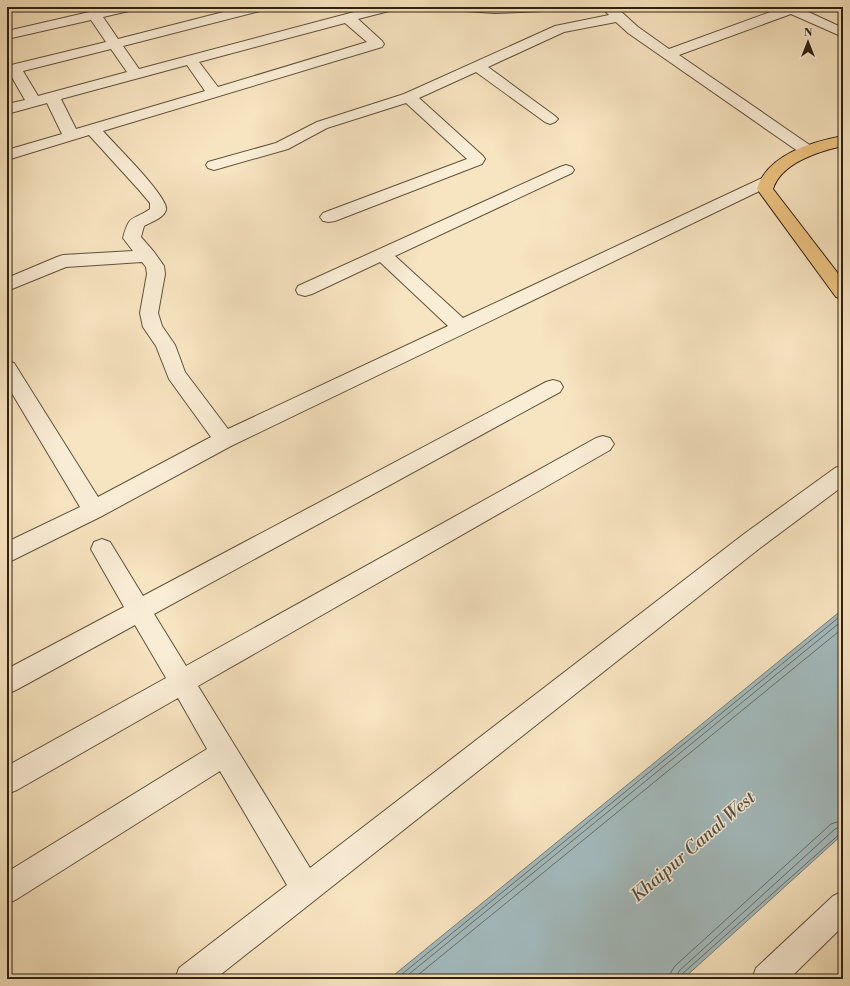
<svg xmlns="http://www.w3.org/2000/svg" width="850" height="986" viewBox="0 0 850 986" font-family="'Libre Bodoni',serif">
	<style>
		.water { fill: #a3bbbe; stroke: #757d78 }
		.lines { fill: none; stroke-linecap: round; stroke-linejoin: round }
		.shore { stroke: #696e66; stroke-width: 1 }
		.minor-casing { stroke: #61523b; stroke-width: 2 }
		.primary-casing { stroke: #2f210f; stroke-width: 2 }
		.minor { fill: #faedd6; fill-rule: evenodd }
		.primary { fill: #ecc280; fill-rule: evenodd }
		.labels { text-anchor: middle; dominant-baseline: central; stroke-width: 3; stroke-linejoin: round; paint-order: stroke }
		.near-water-label { font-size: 18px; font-style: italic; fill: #524f44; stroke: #faedd6 }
	</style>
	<rect width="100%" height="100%" fill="#f7e4c0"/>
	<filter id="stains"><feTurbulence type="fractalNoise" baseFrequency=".005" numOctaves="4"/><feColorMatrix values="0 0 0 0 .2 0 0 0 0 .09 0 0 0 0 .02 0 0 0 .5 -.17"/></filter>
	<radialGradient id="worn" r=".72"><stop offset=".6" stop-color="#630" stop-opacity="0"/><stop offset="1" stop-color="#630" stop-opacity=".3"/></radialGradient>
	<path class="water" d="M843,609V834L683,979H389Z"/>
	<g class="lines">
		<path class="shore" d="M396,979L843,614
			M403,979L843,620
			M413,979L843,628
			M670,979L671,972L675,966L831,824L843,820
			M676,979L679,971L835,829L843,826
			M681,979L682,974L843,831"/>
		<g class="minor-casing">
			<path id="minor" d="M111,7H135L133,10L103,17L118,39L243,7H266L264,10L123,46L139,69L373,7H395L393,10L358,19L382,41L384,44L382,47L103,131C113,143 170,198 166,210C164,218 151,222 144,226L141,237L154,252L164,266L165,274L158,313L162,326L175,345L185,372L228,429L448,326L380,262L312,294L305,296L298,294L296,290L298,286L560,167L566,165L572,167L574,170L572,173L395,256L463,318L760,179L766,177L772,179L774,182L772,185L231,446L102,516L7,563V542L80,507L7,385V361L14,363L98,497L211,437L169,379L156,346L143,327L140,313L147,274L146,267L142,262L66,267L7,291V278L57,257L63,255L133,251L123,238C130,213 131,222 150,209V203L139,190L89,135L7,160V150L62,134L47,103L7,114V104L25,100L10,74H7V66L106,42L91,20L7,39V31ZM345,23L367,42L218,87L199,62ZM111,49L127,72L38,96L23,71ZM187,65L205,91L76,129L61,99Z
				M457,7H550L548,10L543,11L495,13L464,11L459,10Z
				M601,7H616L638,27L669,49L784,7H804L802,9L843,28V37L791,14L679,55L814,148L816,151L814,154L808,156L802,154L628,33L616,22L564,32L488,67L555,116L558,119L555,122L550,124L545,122L476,72L419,98L483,156L485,159L482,164L335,221L329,222L323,221L320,217L323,213L467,159L406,103L327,128L288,149L214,170L208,168L206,165L208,162L276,143L317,122L404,94L555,26L609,15Z
				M553,380L560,382L563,387L560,392L154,614L186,666L596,438L603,436L610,438L614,444L610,450L198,686L310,868L744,534L835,468L843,465V486L760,548L215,979H175L179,968L287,885L220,771L17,899L7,904V872L207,749L178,698L17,790L7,794V766L166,678L135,625L16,690L7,694V669L124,607L91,549L94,542L102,539L110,542L143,596L546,382Z
				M843,891V926L789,979H752L756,968L833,896Z"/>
		</g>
		<g class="primary-casing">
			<path id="primary" d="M843,136V146C819,151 781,163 773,189L843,280V299L836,297L757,189C767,155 811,142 843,136Z"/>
		</g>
		<use href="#minor" class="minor"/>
		<use href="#primary" class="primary"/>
	</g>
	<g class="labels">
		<g class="near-water-label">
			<text transform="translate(693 847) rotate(-41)">Khaipur Canal West</text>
		</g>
	</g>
	<rect width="850" height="986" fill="none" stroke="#f7e4c0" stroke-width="24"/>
	<rect x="8" y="8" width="834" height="970" fill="none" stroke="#2f210f" stroke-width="2"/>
	<rect x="12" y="12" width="826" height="962" fill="none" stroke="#2f210f"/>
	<g transform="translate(808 42)" stroke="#faedd6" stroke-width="3" paint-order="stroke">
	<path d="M0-3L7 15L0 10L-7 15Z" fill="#2f210f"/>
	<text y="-6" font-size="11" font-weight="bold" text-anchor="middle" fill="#2f210f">N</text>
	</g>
	<rect width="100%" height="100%" filter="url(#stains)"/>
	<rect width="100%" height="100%" fill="url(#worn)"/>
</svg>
